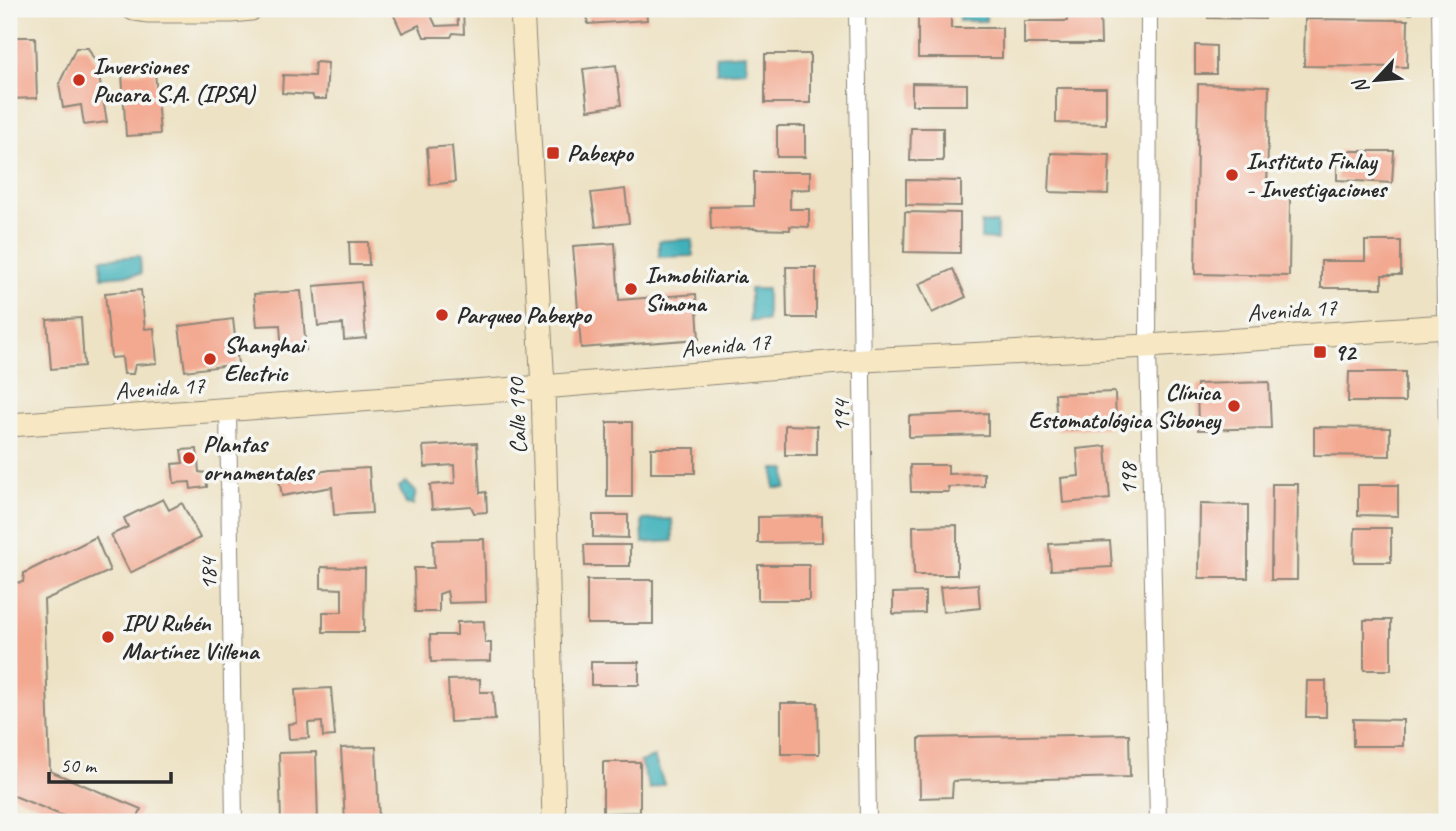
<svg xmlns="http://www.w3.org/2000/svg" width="1456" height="831" viewBox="0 0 1456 831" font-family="Caveat,sans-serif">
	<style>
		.water { fill: #41b1ba; stroke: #366e72; stroke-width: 2 }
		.building { fill: #f3a890 }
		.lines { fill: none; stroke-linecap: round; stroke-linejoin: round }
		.street-casing { stroke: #8c8678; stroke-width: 18 }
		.secondary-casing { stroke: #8c8678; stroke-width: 25 }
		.street { stroke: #fff; stroke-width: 16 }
		.secondary { stroke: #f7e8c3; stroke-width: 23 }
		.poi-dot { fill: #c8321e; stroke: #f6f6f2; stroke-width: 2.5 }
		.labels { text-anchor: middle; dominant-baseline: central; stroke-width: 7; stroke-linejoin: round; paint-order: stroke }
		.poi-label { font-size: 24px; font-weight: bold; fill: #2b2b2b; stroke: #f6f6f2; text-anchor: start }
		.street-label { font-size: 24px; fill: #2b2b2b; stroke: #f6f6f2 }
	</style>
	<rect width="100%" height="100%" fill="#f6f6f2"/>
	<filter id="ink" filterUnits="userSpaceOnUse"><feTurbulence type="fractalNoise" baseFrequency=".0143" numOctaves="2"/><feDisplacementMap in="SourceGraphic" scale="14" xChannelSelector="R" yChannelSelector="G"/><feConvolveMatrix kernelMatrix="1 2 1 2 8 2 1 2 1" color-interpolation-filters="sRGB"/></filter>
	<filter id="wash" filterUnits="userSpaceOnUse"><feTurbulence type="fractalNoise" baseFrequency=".00686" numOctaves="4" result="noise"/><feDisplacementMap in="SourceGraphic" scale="28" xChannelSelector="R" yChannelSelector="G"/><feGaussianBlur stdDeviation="1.57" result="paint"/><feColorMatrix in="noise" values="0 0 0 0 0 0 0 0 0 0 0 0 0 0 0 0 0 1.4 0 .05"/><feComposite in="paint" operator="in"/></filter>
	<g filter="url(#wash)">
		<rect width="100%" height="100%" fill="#ede2c4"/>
		<path class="water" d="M960,9H986V21H959Z
			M745,54L746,71L717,73L716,56Z
			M981,223H997V240L981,239Z
			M692,239L693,256L659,257V241Z
			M140,256L141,274L102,277L101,259Z
			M750,289H767V321H750Z
			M774,469H786V488H774Z
			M406,482L416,492L413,505L406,504L399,487Z
			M672,519L673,541L643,543L642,520Z
			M654,757L664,784L650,789L640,762Z"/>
		<g id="blocks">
			<path class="building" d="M391,9H433L429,11L436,26L458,25L457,9H463L464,34L453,33L451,37H424L419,25L402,33Z
				M587,9H646L647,20L588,24Z
				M918,9H951V28H1002V58H918Z
				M1067,9H1100L1101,44H1024V21H1067Z
				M1209,9H1265V19L1208,18Z
				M1323,9H1412V14L1323,12Z
				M1305,19L1408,20L1407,67L1304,66Z
				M11,37H35L37,98L9,99V51L12,50Z
				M1195,45L1216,46V74H1195Z
				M76,48H88L97,65L107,122L84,125L81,105L63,108L59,84Z
				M765,54H810V103H765Z
				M315,62L328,63L326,99H314L312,95L282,93L283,75L314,76Z
				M616,65L621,105L588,110L583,69Z
				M155,71L160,134L126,136L122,73Z
				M912,83L967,84V105H912Z
				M1198,84L1269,86L1267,198H1290L1289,276L1195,274Z
				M1056,88H1106V124L1056,123Z
				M777,126H805V157H777Z
				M911,128H943V161H910Z
				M452,146L455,182L430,185L427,148Z
				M1337,151H1394L1392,183L1337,180Z
				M1051,153L1110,155L1108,194L1049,192Z
				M754,172H810V189L790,190V209H809V227L790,226V230L754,229V228L711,229L710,207L754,206Z
				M906,180L961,181V206L906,205Z
				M625,189L629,223L596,227L591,193Z
				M905,212L960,213V253L904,252Z
				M1365,241H1401V275H1382V288H1321V261H1365Z
				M349,242H368L369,265H350Z
				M615,243L619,300L696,294L699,339L581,348L573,246Z
				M786,267H816V318H787Z
				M953,269L966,297L932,313L919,284Z
				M361,282L366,338L344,340L343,324L318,326L314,286Z
				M141,290L145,329L154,328L157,363L135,365L133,374H124L122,357L111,358L105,293Z
				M301,291L306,350L282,352L280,325L257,326L254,294Z
				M81,318L84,366L51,369L47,320Z
				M233,319L238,364L185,371L179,326Z
				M1349,372H1405V402H1348Z
				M1269,382L1271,428L1198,430L1197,384Z
				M1115,392L1116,427L1057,430L1055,394Z
				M988,413V435L909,437V416Z
				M607,422H632V497H607Z
				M785,425L817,426V455H785Z
				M1314,427L1390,428V456L1314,455Z
				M477,443L480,493L486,492L487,512L474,513L471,506L432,509L430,485L455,483L454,465L425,467L423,446Z
				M1106,446L1110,499L1063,503L1061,478L1079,476L1077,449Z
				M651,448H695V473H651Z
				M197,449L199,472L206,473L207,487L191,489L190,482L174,483L172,464L183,463L181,450Z
				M910,465H948V474L984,473V486L948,487L949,492H911Z
				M369,468L372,513L334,515L332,487L282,496L279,479L330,470Z
				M1272,484H1298L1297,580H1271Z
				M1358,485H1398V516L1358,515Z
				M163,499L169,510L182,503L200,538L130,573L111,535L128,527L124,518Z
				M1200,504L1248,505V578H1199Z
				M593,515H628V538L593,537Z
				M822,516V542L758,543V517Z
				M957,525V575H914L913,526Z
				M1355,528H1391V562H1354Z
				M96,537L110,571L44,600L50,771L141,809L136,822H78L12,795L9,583L23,582L24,573Z
				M484,539L486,602L449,603L447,591L439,594V612H415L414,568H434L433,540Z
				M1110,541L1112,567L1051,570L1049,544Z
				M584,545H630V566H585Z
				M758,565H809V600H758Z
				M321,567L365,568L364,632H323V612H342V589L321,588Z
				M587,580H653V624H587Z
				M978,584L980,608L943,612L940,587Z
				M925,592V613L893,614V593Z
				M1364,620H1391V670H1364Z
				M484,621L485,643H491V661L431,662L430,635H457V622Z
				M591,662H639V685H591Z
				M480,679V692H493L495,720L450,722L448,680Z
				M1307,681H1326V717H1306Z
				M331,688L335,736L323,737L322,722L308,723L309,738L289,739L288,724L297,723L295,690Z
				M781,703H818L819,754H781Z
				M1353,719L1403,720V746H1353Z
				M1129,734L1130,777L953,781L952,797L920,798L919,738Z
				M376,747L379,822H345L341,748Z
				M316,752L318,822H281L279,753Z
				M603,762H640V812L603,813Z"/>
		</g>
	</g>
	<g filter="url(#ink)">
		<use href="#blocks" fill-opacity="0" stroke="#8c8678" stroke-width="2"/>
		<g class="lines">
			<g class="street-casing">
				<path id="street" d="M857,9L868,822
					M1149,9L1148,346L1158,822
					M1440,9L1447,424
					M228,409L234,822"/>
			</g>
			<g class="secondary-casing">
				<path id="secondary" d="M134,9L147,11H231L251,9
					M522,9L543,387L554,822
					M9,425L543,387L863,360L1148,346L1447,326"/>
			</g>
			<use href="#street" class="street"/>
			<use href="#secondary" class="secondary"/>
		</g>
	</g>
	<g class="poi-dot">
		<circle cx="79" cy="80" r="7"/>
		<rect x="546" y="146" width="14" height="14" rx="3.5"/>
		<circle cx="1232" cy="175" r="7"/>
		<circle cx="631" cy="289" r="7"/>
		<circle cx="442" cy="315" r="7"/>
		<rect x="1313" y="345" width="14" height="14" rx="3.5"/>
		<circle cx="210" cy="359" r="7"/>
		<circle cx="1234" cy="406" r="7"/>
		<circle cx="189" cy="458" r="7"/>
		<circle cx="108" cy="637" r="7"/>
	</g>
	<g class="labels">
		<g class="poi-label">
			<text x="93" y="66">Inversiones<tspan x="93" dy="28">Pucara S.A. (IPSA)</tspan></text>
			<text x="567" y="153">Pabexpo</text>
			<text x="1246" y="161">Instituto Finlay<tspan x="1246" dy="28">- Investigaciones</tspan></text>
			<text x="645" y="275">Inmobiliaria<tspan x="645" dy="28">Simona</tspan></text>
			<text x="456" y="315">Parqueo Pabexpo</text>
			<text x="224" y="345">Shanghai<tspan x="224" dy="28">Electric</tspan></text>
			<text x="1334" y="352">92</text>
			<text x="1220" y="392" text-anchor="end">Clínica<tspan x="1220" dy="28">Estomatológica Siboney</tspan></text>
			<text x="203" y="444">Plantas<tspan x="203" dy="28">ornamentales</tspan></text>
			<text x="122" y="623">IPU Rubén<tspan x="122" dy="28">Martínez Villena</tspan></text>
		</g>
		<g class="street-label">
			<text transform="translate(1292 310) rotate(-4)">Avenida 17</text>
			<text transform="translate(726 345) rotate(-5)">Avenida 17</text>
			<text transform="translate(160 388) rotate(-4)">Avenida 17</text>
			<text transform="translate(517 416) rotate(-92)">Calle 190</text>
			<text transform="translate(841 416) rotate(-91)">194</text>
			<text transform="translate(1128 479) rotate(-91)">198</text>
			<text transform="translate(208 574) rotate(-91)">184</text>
		</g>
	</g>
	<rect width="1456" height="831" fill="none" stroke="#f6f6f2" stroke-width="35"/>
	<g transform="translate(1376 80) rotate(244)" stroke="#f6f6f2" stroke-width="5" paint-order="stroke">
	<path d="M0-5L12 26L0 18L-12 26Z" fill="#2b2b2b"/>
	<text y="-10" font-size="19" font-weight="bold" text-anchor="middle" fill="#2b2b2b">N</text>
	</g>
	<path d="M49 772v10h122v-10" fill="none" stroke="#2b2b2b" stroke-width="3.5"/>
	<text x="60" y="772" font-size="21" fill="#2b2b2b" stroke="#f6f6f2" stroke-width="5" paint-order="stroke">50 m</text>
</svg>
